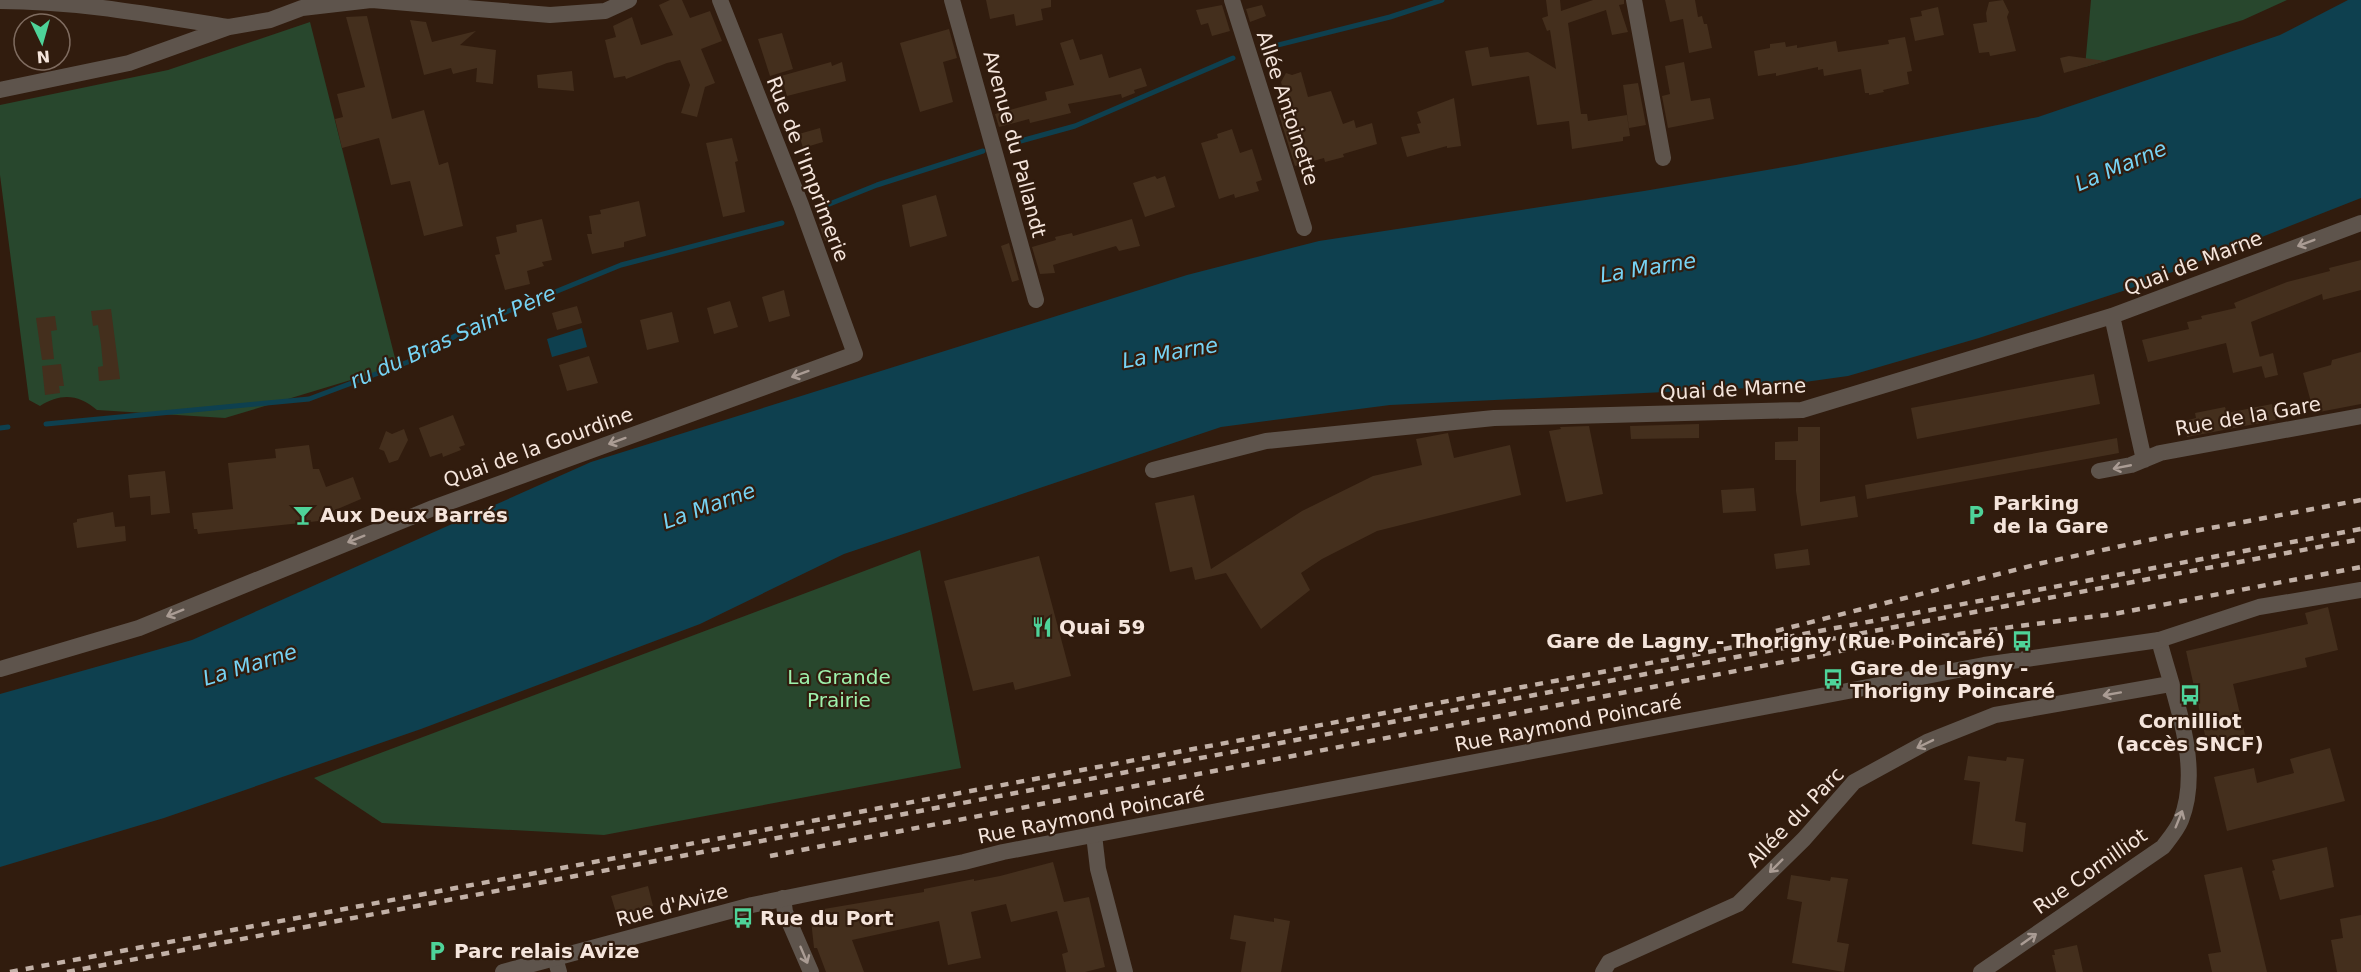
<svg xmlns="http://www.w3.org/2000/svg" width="2361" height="972" viewBox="0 0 2361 972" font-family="'DejaVu Sans',sans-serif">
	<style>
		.green { fill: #28472d }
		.water { fill: #0e404f }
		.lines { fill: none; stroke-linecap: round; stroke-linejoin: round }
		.stream { stroke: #0e404f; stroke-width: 5 }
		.building { fill: #442f1d }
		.minor { stroke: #5e544c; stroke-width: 16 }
		.tertiary { stroke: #5e544c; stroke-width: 16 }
		.rail { stroke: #c2b1a7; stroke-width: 4.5; stroke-dasharray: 8 8; stroke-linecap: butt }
		.oneway { stroke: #aa9c94 }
		.labels { text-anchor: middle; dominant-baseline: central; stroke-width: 4.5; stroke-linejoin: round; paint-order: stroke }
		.street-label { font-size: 20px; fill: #f5e5dc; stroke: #311c0e }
		.poi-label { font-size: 20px; font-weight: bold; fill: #f5e5dc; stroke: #311c0e; text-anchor: start }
		.park-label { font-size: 20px; fill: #9ef1ac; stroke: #311c0e }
		.water-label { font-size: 21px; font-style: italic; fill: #76d3f4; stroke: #311c0e }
	</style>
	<rect width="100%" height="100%" fill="#311c0e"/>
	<path class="green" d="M2091,0H2287L2243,20L2085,67Z
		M310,22L397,366L225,418L97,410C78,394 61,393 40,406L29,400L0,175V105L168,70Z
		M920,550L961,768L604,835L382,823L314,778Z"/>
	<path class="water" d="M2348,0H2361V198L2129,289L1979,338L1848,376L1770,387L1390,405L1221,427L844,554L700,624L421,729L164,818L0,867V694L192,640L591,462L1187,275L1319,241L1644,191L1796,165L2038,117L2280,35Z
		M582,328L587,347L552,357L547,339Z"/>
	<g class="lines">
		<path class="stream" d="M1262,49L1390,17L1442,0
			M1017,142L1075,126L1233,58
			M817,209L877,185L983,151
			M46,424L309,399L408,362L479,323L621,265L782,223
			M0,428L8,427"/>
	</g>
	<path class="building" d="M670,0H682L690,18L710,11L722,41L701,49L715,83L705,87L697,117L681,113L690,85L680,60L667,63L626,79L625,76L614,78L605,40L616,37L613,26L632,17L641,45L673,35L659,5Z
		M986,0H1051V7L1041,9L1043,20L1016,26L1014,14L990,19Z
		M1546,0H1560L1561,11L1593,0H1624V4L1619,5L1628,32L1612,35L1606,10L1568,23L1581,114H1587L1588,121L1627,115L1630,136L1623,137V141L1572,149L1569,121L1537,125L1529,76L1472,86L1465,51L1488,47L1490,57L1528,52L1556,69L1550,30L1547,31L1542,18L1548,16Z
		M1665,0H1695L1698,17L1702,16L1704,24H1707L1712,48L1689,53L1683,19L1670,22Z
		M2003,0L2009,12L2007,17L2016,51L1990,56L1989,52L1979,53L1973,24L1987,22L1986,13L1989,2Z
		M1222,5L1230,31L1212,36L1208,23L1201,25L1196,10Z
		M1262,5L1266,16L1250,22L1246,9Z
		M1938,7L1944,35L1915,41L1910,18L1922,16L1921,11Z
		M367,16L392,119L424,110L439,165L448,162L463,226L424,236L410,181L391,185L379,138L342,148L335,119L343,117L337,94L365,87L346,17Z
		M410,20L426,22L432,42L476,31L460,45L496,50L493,84L476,82L477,68L453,74L451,68L424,75Z
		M949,29L957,58L943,62L953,102L920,112L900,43Z
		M782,33L793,69L770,76L758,39Z
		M1905,37L1912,71L1907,72L1909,84L1883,90L1884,92L1869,95V93H1865L1861,69L1824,76L1823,69L1818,70V67L1776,76V73L1758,76L1754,51L1770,48V44L1785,42L1786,47L1797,45V48L1836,41L1838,52L1889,44L1888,40Z
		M1073,39L1080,60L1102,54L1109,78L1141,68L1147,86L1134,90L1135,93L1122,98L1121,94L1068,104L1071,113L1030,123L1029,119L999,127L995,114L1047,100L1045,92L1074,85L1060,43Z
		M2069,56L2106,61L2064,73L2060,58Z
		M831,62L832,66L842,62L846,81L787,96L781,76Z
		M1684,62L1691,101L1710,98L1714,119L1668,128L1662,96L1670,94L1665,66Z
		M572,71L574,91L538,88L537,75Z
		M1301,72L1308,97L1331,91L1343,124L1354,120L1356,128L1372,123L1377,144L1343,154L1344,157L1325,162L1324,158L1295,166L1279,115L1287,113L1281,91L1283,90L1281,82L1286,73L1292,75Z
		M1638,83L1646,125L1629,128L1623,85Z
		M1454,98L1461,146L1447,148V146L1407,157L1401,137L1420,133L1417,124L1421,123L1417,112Z
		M820,128L823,142L803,148L799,134Z
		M1232,129L1240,153L1252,149L1262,180L1256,182L1259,191L1235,198L1234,194L1219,199L1201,143L1218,138L1217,134Z
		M732,138L738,161L735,162L745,212L723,217L706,143Z
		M1155,176L1157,179L1165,176L1175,207L1145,217L1133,183Z
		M936,195L947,236L910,247L902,205Z
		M639,201L646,236L624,242V247L592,254L587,234H592L589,216L601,214L600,210Z
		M542,219L552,260L542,262L544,266L527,271L530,284L505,290L495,255L500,254L496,237L517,232L516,225Z
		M832,219L839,236L825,241L819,224Z
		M1132,219L1140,246L1119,251L1116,246L1053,265L1055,273L1040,274L1032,247L1056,240L1055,237L1072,233L1073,236Z
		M1009,243L1019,280L1012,282L1001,246Z
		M2361,260V290L2323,300L2322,294L2251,322L2262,366L2233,373L2226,343L2148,362L2142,340L2189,329L2187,322L2202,319L2201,316L2236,308L2234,303L2287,282L2330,271L2329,268Z
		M784,290L790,316L769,322L762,297Z
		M730,301L738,327L714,334L707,308Z
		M577,306L582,323L557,330L552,313Z
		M111,309L120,379L99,381L98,367L103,366L101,344L98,325L93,326L91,311Z
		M672,312L679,342L647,350L640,320Z
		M55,316L57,330L51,331L54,359L42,360L36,318Z
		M2361,352V404L2314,413L2303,373L2331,365L2332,360Z
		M2273,353L2278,375L2265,378L2259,357Z
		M589,356L598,383L567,391L559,365Z
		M61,364L64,386H59L60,393L45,395L42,366Z
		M2094,374L2100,404L1917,439L1911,408Z
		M2272,404L2276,420L2187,437L2184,421L2196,418L2195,413L2225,407L2227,413Z
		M453,415L465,445L459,447L461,450L443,457L442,453L430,457L419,428Z
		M1699,424V438L1631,439L1630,426Z
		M1589,426L1603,494L1566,502L1549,431L1561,429L1560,427Z
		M1798,427H1820V502L1855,496L1858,517L1801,526L1796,491V460H1775V442L1798,441Z
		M404,429L408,440L398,460L389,463L384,451L379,449L386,431L392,434Z
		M1448,433L1454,458L1510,445L1521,495L1377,531L1322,559L1301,573L1310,590L1261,629L1226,573L1195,580L1192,567L1170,572L1155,503L1194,495L1211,569L1302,511L1373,476L1422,465L1416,439Z
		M2117,438L2119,453L1867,499L1865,485Z
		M309,445L313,469H319L326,487L353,477L361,499L319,517V521L198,534L197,529H194L192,513L233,509L228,463L276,458L275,449Z
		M165,471L170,513L151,515L150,496L130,498L128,475Z
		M1754,488L1756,511L1723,513L1721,490Z
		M113,512L115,527L125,526L126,541L77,548L73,523L77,522V519Z
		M1808,549L1810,565L1776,569L1774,554Z
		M1039,556L1071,676L1015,690L1013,682L973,691L944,581Z
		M2328,607L2338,650L2305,658L2307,667L2233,684L2245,735L2207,744L2186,651L2308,624L2305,613Z
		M2330,748L2345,801L2227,831L2214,777L2254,768L2257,783L2294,773L2290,759Z
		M1968,756L2006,761L2007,757L2024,759L2015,821L2026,823L2023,852L1972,844L1980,782L1964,780Z
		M2327,847L2334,887L2280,900L2272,871L2275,870L2272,860Z
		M1053,862L1064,902L1089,897L1105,967L1085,972H1066L1062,954L1068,952L1057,911L1011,922L1006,904L971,912L981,958L948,965L939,921L852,940L864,972H826L817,948H814L811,920L815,914L825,912L824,909L924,892V889L974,879V881L1000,876Z
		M2242,867L2267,972H2212L2208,954L2221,952L2204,875Z
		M1791,875L1830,881L1831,877L1848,879L1837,942L1849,944L1844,972L1792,963L1802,902L1787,899Z
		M648,886L653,906L617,916L611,896Z
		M1234,915L1274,922V918L1290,921L1281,972H1241L1246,942L1230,939Z
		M2361,915V972H2337L2331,940L2343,938L2340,919Z
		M2077,945L2083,972H2056L2052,955H2055L2054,950Z"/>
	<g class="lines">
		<path class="minor" d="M372,0L550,15L605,11L629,0
			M952,0L1036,300
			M1232,0L1304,228
			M1634,0L1663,158
			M0,1C77,1 152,15 228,27
			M0,90L129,63L229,27L270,20L302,8L371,0
			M2112,316L2144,460
			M1153,470L1266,441L1494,418L1802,410L2112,316L2361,223
			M2099,471L2131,465L2160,453L2361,416
			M0,669L139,628L433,508L855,354L801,205L720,0
			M1094,835L1098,869L1125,972
			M783,898L785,912L811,972
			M555,958L559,972
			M1603,972L1609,962L1738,904L1804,839L1854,782L1927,742L1995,715L2170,684
			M1981,972L2163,847C2169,839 2177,830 2181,820C2203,765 2173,694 2159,640"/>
		<path class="tertiary" d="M503,972L752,905L964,862L1003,852L1984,665L2159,640L2259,607L2361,590"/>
		<path class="rail" d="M1776,631L2042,563L2168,536L2361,500
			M1910,640L2114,614L2361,567
			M770,856L1856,648L1916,639
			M10,972L2361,529
			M67,972L2361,539"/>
	</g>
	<defs><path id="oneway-shaft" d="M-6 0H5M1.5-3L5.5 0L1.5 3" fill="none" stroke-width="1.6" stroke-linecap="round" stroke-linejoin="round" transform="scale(1.5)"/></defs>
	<g class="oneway">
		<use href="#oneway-shaft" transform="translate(2306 243) rotate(159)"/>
		<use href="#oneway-shaft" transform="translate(800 374) rotate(160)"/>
		<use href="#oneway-shaft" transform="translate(617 441) rotate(160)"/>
		<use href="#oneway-shaft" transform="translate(2122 467) rotate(169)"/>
		<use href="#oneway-shaft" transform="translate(356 539) rotate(158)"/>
		<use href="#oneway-shaft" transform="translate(175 613) rotate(158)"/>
		<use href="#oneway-shaft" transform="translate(2112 694) rotate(170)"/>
		<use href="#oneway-shaft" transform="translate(1925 744) rotate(154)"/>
		<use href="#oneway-shaft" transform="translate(2179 819) rotate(-68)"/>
		<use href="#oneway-shaft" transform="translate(1776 866) rotate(135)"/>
		<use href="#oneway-shaft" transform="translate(2029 939) rotate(-35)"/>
		<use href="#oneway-shaft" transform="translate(804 955) rotate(67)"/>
	</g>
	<defs>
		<g id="bar-bare" transform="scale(1.62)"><path d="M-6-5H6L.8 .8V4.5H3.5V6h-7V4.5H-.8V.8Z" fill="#4ed399" stroke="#311c0e" stroke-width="2.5" paint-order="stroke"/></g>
		<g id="parking-bare" transform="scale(1.62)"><path d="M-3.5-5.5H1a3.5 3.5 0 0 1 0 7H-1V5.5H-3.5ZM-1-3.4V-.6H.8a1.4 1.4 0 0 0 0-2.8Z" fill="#4ed399" stroke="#311c0e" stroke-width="2.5" paint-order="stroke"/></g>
		<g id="restaurant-bare" transform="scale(1.62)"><path d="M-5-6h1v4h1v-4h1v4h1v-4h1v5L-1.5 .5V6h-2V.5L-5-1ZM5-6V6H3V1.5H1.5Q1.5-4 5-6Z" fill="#4ed399" stroke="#311c0e" stroke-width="2.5" paint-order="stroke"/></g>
		<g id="bus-bare" transform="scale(1.62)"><path d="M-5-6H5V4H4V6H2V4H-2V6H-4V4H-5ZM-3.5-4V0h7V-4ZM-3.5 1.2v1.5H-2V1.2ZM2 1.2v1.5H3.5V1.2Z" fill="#4ed399" stroke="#311c0e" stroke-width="2.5" paint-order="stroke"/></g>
	</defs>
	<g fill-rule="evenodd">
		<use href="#bar-bare" x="303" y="515"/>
		<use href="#parking-bare" x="1976" y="515"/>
		<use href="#restaurant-bare" x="1042" y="627"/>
		<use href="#bus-bare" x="2022" y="641"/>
		<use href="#bus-bare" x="1833" y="679"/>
		<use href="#bus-bare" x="2190" y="695"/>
		<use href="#bus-bare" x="743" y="918"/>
		<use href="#parking-bare" x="437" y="951"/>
	</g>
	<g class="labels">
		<g class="street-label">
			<text transform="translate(1288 108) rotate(72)">Allée Antoinette</text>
			<text transform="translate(1015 144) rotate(75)">Avenue du Pallandt</text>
			<text transform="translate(808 169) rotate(69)">Rue de l'Imprimerie</text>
			<text transform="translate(2193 263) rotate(-21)">Quai de Marne</text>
			<text transform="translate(1733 389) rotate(-3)">Quai de Marne</text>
			<text transform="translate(2248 416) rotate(-10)">Rue de la Gare</text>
			<text transform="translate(538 447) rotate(-20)">Quai de la Gourdine</text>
			<text transform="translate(1568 723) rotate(-11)">Rue Raymond Poincaré</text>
			<text transform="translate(1091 815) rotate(-11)">Rue Raymond Poincaré</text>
			<text transform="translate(1795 817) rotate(-46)">Allée du Parc</text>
			<text transform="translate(2090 871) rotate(-35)">Rue Cornilliot</text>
			<text transform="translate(672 905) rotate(-15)">Rue d'Avize</text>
		</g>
		<g class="poi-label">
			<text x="1993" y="503">Parking<tspan x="1993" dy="23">de la Gare</tspan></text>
			<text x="320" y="515">Aux Deux Barrés</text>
			<text x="1059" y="627">Quai 59</text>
			<text x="2005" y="641" text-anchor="end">Gare de Lagny - Thorigny (Rue Poincaré)</text>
			<text x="1850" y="668">Gare de Lagny -<tspan x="1850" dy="23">Thorigny Poincaré</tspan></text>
			<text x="2190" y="721" text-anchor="middle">Cornilliot<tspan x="2190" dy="23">(accès SNCF)</tspan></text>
			<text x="760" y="918">Rue du Port</text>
			<text x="454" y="951">Parc relais Avize</text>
		</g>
		<g class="park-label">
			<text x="839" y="677">La Grande<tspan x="839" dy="23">Prairie</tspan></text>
		</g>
		<g class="water-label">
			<text transform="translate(2121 166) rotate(-23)">La Marne</text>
			<text transform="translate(1648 268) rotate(-9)">La Marne</text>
			<text transform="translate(453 337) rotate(-24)">ru du Bras Saint Père</text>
			<text transform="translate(1170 353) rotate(-10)">La Marne</text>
			<text transform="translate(709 506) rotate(-20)">La Marne</text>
			<text transform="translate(250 665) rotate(-17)">La Marne</text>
		</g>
	</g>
	<g transform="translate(42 42) rotate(175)"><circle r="28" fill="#311c0e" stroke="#7f6c60" stroke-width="1.5"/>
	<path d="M0-4.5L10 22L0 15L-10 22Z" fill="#4ed399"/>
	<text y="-9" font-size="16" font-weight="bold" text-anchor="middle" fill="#f5e5dc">N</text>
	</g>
</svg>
